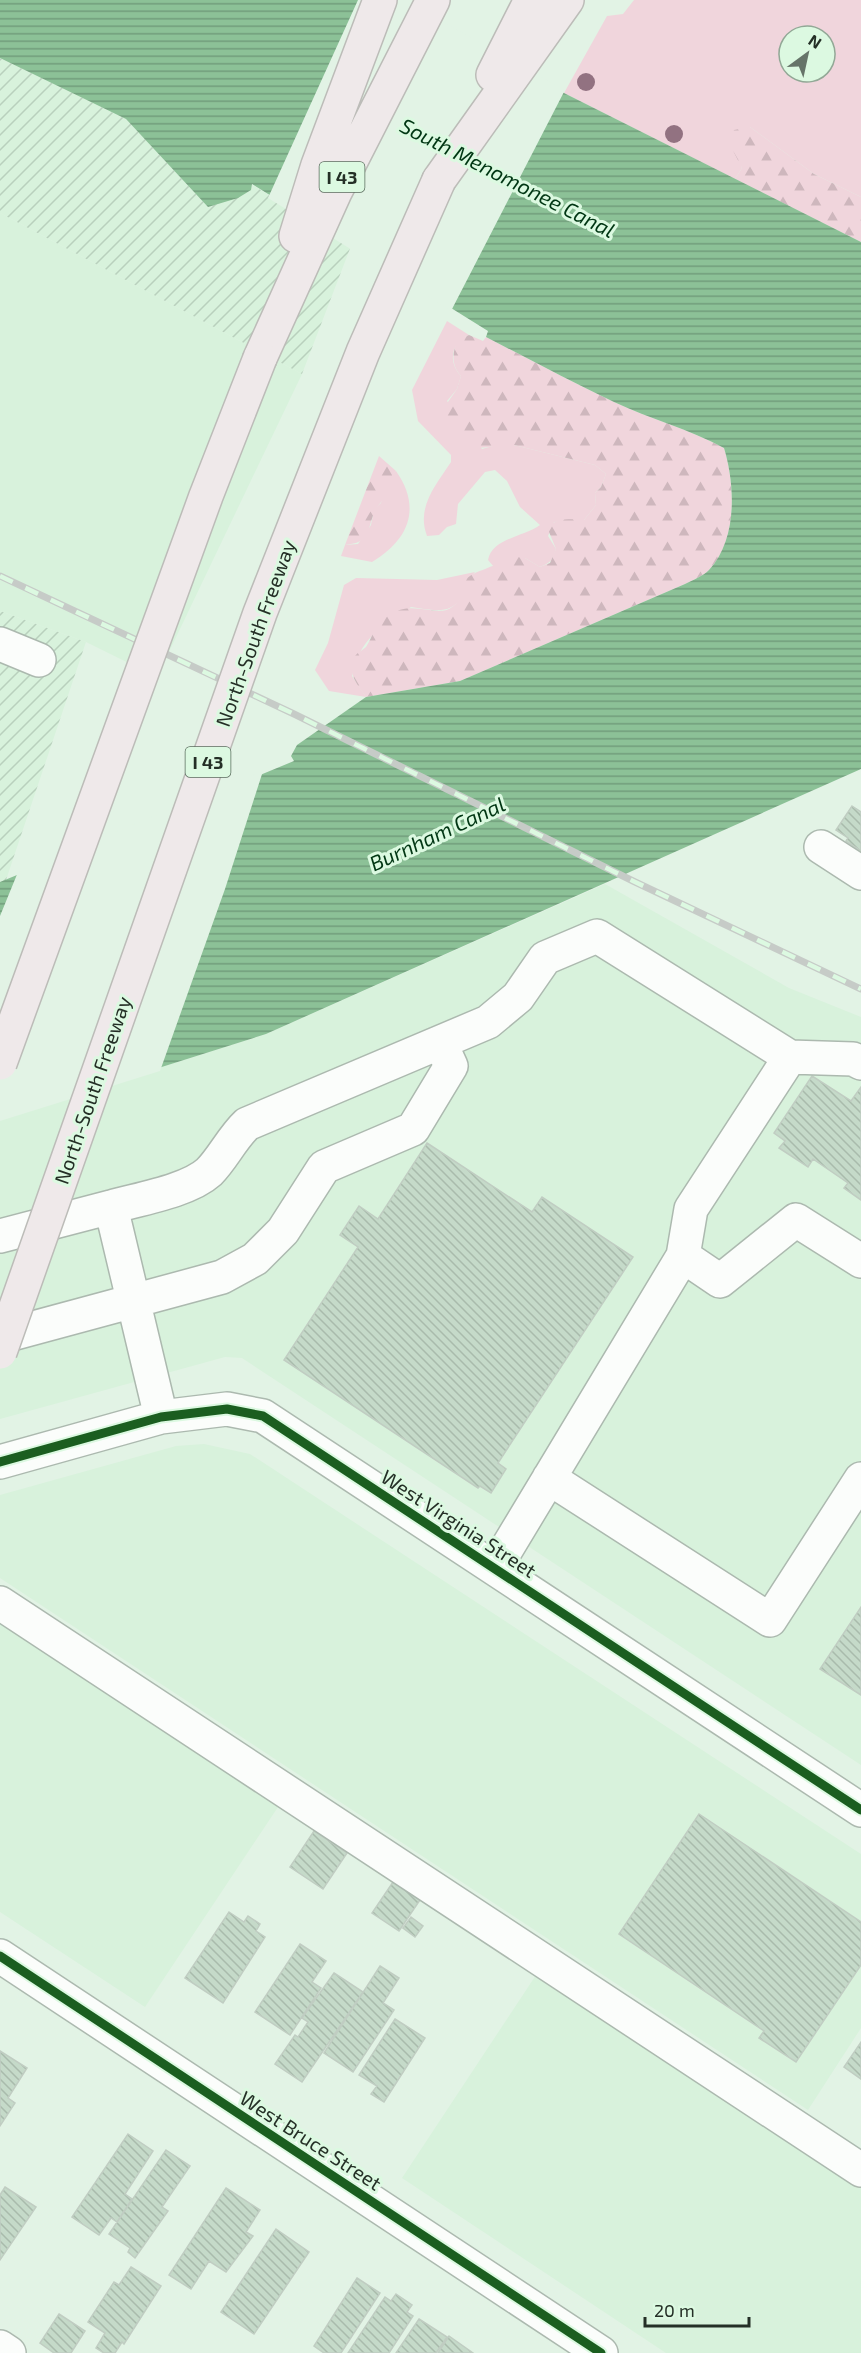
<svg xmlns="http://www.w3.org/2000/svg" width="861" height="2353" viewBox="0 0 861 2353" font-family="'Exo 2',sans-serif">
	<style>
		.built { fill: #d8f2dc }
		.industrial { fill: url(#industrial-furrows) }
		.grass { fill: #f0d5dc; fill-rule: evenodd }
		.forest { fill: url(#forest-firs) }
		.water { fill: url(#water-rules) }
		.pier { fill: #e2f3e5 }
		.building { fill: url(#building-back-hatch); stroke: #c0cdc2; stroke-width: 1.5 }
		.lines { fill: none; stroke-linecap: round; stroke-linejoin: round }
		.minor-casing { stroke: #acb9af; stroke-width: 36 }
		.highway-casing { stroke: #bcbcb8; stroke-width: 36 }
		.minor { stroke: #fbfdfb; stroke-width: 33 }
		.highway { stroke: #efe9ea; stroke-width: 33 }
		.rail-casing { stroke: #c6cbc7; stroke-width: 7 }
		.rail { stroke: #dcf9e1; stroke-width: 4.5; stroke-dasharray: 14; stroke-linecap: butt }
		.highway-bridge-casing { stroke: #bcbcb8; stroke-width: 36; stroke-linecap: butt }
		.highway-bridge { stroke: #efe9ea; stroke-width: 33 }
		.cycleway-casing { stroke: #dcf9e1; stroke-width: 13 }
		.cycleway { stroke: #1b5e20; stroke-width: 9 }
		.tree { fill: #927281 }
		.labels { text-anchor: middle; dominant-baseline: central; stroke-width: 6; stroke-linejoin: round; paint-order: stroke }
		.shield { fill: #dcf9e1; stroke: #5b6c5e; stroke-width: 1.5 }
		.shield-label { font-size: 18px; font-weight: bold; fill: #242f26 }
		.street-label { font-size: 20px; fill: #242f26; stroke: #dcf9e1 }
		.water-label { font-size: 21px; font-style: italic; fill: #003613; stroke: #dcf9e1 }
	</style>
	<defs>
		<pattern id="industrial-furrows" width="10" height="10" patternUnits="userSpaceOnUse" patternTransform="scale(1.5)"><rect width="10" height="10" fill="#d8f2dc"/><path d="M-1 1l2-2M0 10L10 0M9 11l2-2" fill="none" stroke="#b9d0bd"/></pattern>
		<pattern id="forest-firs" width="22" height="20" patternUnits="userSpaceOnUse" patternTransform="scale(1.5)"><rect width="22" height="20" fill="#f0d5dc"/><path d="M5 1l3.5 6h-7zM16 11l3.5 6h-7z" fill="#ceb7bd"/></pattern>
		<pattern id="water-rules" width="6" height="5" patternUnits="userSpaceOnUse" patternTransform="scale(1.5)"><rect width="6" height="5" fill="#8cc197"/><path d="M0 2.5h6" fill="none" stroke="#729d7b"/></pattern>
		<pattern id="building-back-hatch" width="6" height="6" patternUnits="userSpaceOnUse" patternTransform="scale(1.5)"><rect width="6" height="6" fill="#c5dac9"/><path d="M-1 5l2 2M0 0l6 6M5-1l2 2" fill="none" stroke="#a9bbac"/></pattern>
	</defs>
	<rect width="100%" height="100%" fill="#e2f3e5"/>
	<path class="built" d="M0,213L302,374L157,677L86,642L0,611Z
		M605,884L789,988L861,1017V1765L242,1358L225,1357L0,1419V1118L266,1034Z
		M204,1444L250,1454L861,1854V2028L808,2110L0,1578V1495L176,1446Z
		M0,1617L282,1801L145,2007L0,1912Z
		M538,1972L861,2184V2353H666L402,2178Z"/>
	<path class="industrial" d="M0,58L126,119L208,207L248,192L251,184L351,246L302,374L0,213Z
		M0,611L86,642L6,880L0,882Z"/>
	<path class="grass" d="M634,0H861V197L814,174L750,127L739,158L742,168L735,179L564,93L607,16L623,14ZM789,36H825V72H789Z
		M447,321L469,335C452,342 447,361 461,376L457,389L447,401L482,449L500,444L514,445L595,465L606,474L601,487L595,493L596,505L584,520L554,522L548,536L556,549C553,560 550,563 540,567L525,558L494,567L488,560C492,538 524,537 540,525L520,507L507,481L495,470L485,472L458,504L456,524L447,527L439,535L427,536C416,507 436,485 451,462V455L418,421L412,390Z
		M396,471C422,508 409,540 372,562L341,556L345,545L358,544L371,525L374,509L381,503L388,478Z
		M475,572C467,580 467,586 462,596C451,617 429,609 411,607C381,627 359,639 352,676L366,697L329,691L315,670L328,643L344,585L356,578L437,580Z"/>
	<path class="forest" d="M750,127L814,174L861,197V242L735,179L742,168L729,143L734,130Z
		M469,335L483,341L486,337C529,359 571,382 614,402C650,419 689,429 724,448C735,484 738,540 709,570C703,576 693,580 685,584L460,681L366,697C358,685 345,671 355,656C358,652 363,650 366,647C372,638 374,628 383,620C410,595 435,620 452,607C463,600 461,589 467,579C472,571 498,567 510,556L525,558L540,567L550,563L556,549L547,527C558,518 570,519 584,520L596,505L595,493L601,487L606,474L595,465L514,445C497,444 483,450 465,447L448,422L443,409L457,389L461,376C451,365 452,352 458,340Z
		M379,456L396,471C386,480 389,490 382,501C379,505 375,508 374,513C366,533 371,542 345,545Z"/>
	<path class="water" d="M0,0H397L564,93L861,242V769L266,1034L0,1118V882L294,761L291,756L297,745L366,697L460,681L685,584C693,580 703,576 709,570C738,539 735,484 724,448C689,429 650,419 614,402C571,382 529,359 486,337L488,331L252,184L251,190L238,198L208,207L126,119L0,58Z"/>
	<path class="pier" d="M358,0H403L565,90L451,311L268,198Z
		M263,771L225,889L160,1071L0,1121V916L18,872Z"/>
	<path class="building" d="M852,806L861,812V851L846,841L848,838L836,830Z
		M812,1076L851,1101L861,1087V1200L844,1188L848,1183L813,1159L808,1167L779,1148L785,1141L774,1133Z
		M427,1143L532,1212L542,1197L633,1257L498,1463L506,1469L491,1493L480,1486L478,1488L284,1360L358,1247L340,1235L359,1206L378,1219Z
		M861,1607V1695L820,1669Z
		M699,1814L861,1922V1965L796,2062L759,2038L764,2031L619,1934Z
		M314,1831L347,1853L323,1889L290,1867Z
		M393,1882L420,1900L399,1931L372,1913Z
		M229,1912L244,1922L248,1916L260,1924L256,1931L265,1937L223,2003L185,1978Z
		M411,1917L423,1926L415,1937L403,1928Z
		M300,1944L326,1961L312,1982L321,1988L290,2035L255,2012Z
		M380,1966L399,1978L383,2003L394,2010L353,2072L324,2053Z
		M334,1973L363,1992L302,2082L275,2064L295,2035L298,2037L308,2022L302,2018Z
		M395,2019L425,2038L384,2102L371,2094L377,2086L359,2075Z
		M861,2042V2079L844,2067Z
		M0,2051L27,2068L8,2098L15,2103L0,2126Z
		M128,2134L153,2151L125,2194L132,2199L117,2222L111,2218L99,2235L72,2217Z
		M166,2150L190,2166L162,2207L168,2211L135,2258L128,2252L130,2248L109,2234Z
		M5,2187L36,2207L0,2260V2195Z
		M226,2188L260,2210L246,2232L253,2236L226,2272L209,2261L191,2289L169,2275Z
		M276,2229L309,2252L254,2334L221,2312Z
		M131,2267L161,2286L124,2344L122,2342L115,2353H104L96,2348L105,2333L88,2322L114,2282L119,2285Z
		M357,2278L380,2293L341,2353H324L314,2346Z
		M396,2294L412,2305L407,2312L413,2316L389,2353H348L385,2297L391,2301Z
		M59,2314L85,2331L71,2353H54L40,2343Z
		M419,2319L447,2337L436,2353H396Z
		M449,2336L473,2353H438Z"/>
	<g class="lines">
		<g class="minor-casing">
			<path id="minor" d="M0,644L39,660
				M821,847L861,873
				M0,1236L111,1207
				M683,1256L720,1281L796,1220L861,1261
				M0,1337L222,1277L255,1259L283,1231L324,1167L413,1129L451,1066L441,1044
				M161,1417L111,1207C139,1199 188,1191 209,1172C223,1158 232,1138 247,1124L488,1022L518,997L545,958L597,936L790,1057
				M0,1462L161,1417L227,1409L263,1416L861,1810
				M549,1478L770,1620L861,1479
				M495,1568L683,1256L691,1209L790,1057L853,1059L861,1063
				M0,1603L861,2170
				M0,1956L601,2353
				M0,2347L9,2353"/>
		</g>
		<g class="highway-casing">
			<path id="highway" d="M493,75L531,0
				M439,180L567,0
				M296,236L318,165L380,0
				M260,358L335,192L433,0"/>
		</g>
		<use href="#minor" class="minor"/>
		<use href="#highway" class="highway"/>
		<g class="rail-casing">
			<path id="rail" d="M0,576L294,714L633,881L861,989"/>
		</g>
		<use href="#rail" class="rail"/>
		<g class="highway-bridge-casing">
			<path id="highway-bridge" d="M0,1063L206,496L260,358
				M0,1352L260,613L363,352L439,180"/>
		</g>
		<use href="#highway-bridge" class="highway-bridge"/>
		<g class="cycleway-casing">
			<path id="cycleway" d="M0,1462L161,1417L227,1409L263,1416L861,1810
				M0,1956L601,2353"/>
		</g>
		<use href="#cycleway" class="cycleway"/>
	</g>
	<g class="tree">
		<circle cx="586" cy="82" r="9"/>
		<circle cx="674" cy="134" r="9"/>
	</g>
	<g class="labels">
		<g class="shield">
			<rect x="319.5" y="162" width="45" height="30" rx="4.5"/>
			<rect x="185.5" y="747" width="45" height="30" rx="4.5"/>
		</g>
		<g class="shield-label">
			<text x="342" y="177">I 43</text>
			<text x="208" y="762">I 43</text>
		</g>
		<g class="street-label">
			<text transform="translate(255 633) rotate(-70)">North-South Freeway</text>
			<text transform="translate(92 1090) rotate(-71)">North-South Freeway</text>
			<text transform="translate(459 1523) rotate(33)">West Virginia Street</text>
			<text transform="translate(311 2140) rotate(33)">West Bruce Street</text>
		</g>
		<g class="water-label">
			<text transform="translate(508 177) rotate(27)">South Menomonee Canal</text>
			<text transform="translate(437 833) rotate(-25)">Burnham Canal</text>
		</g>
	</g>
	<g transform="translate(807 54) rotate(33)"><circle r="28" fill="#dcf9e1" stroke="#92a896" stroke-width="1.5"/>
	<path d="M0-4.5L10 22L0 15L-10 22Z" fill="#667469"/>
	<text y="-9" font-size="16" font-weight="bold" text-anchor="middle" fill="#242f26">N</text>
	</g>
	<path d="M645 2317v9h104v-9" fill="none" stroke="#242f26" stroke-width="3"/>
	<text x="654" y="2317" font-size="18" fill="#242f26" stroke="#dcf9e1" stroke-width="4.5" paint-order="stroke">20 m</text>
</svg>
